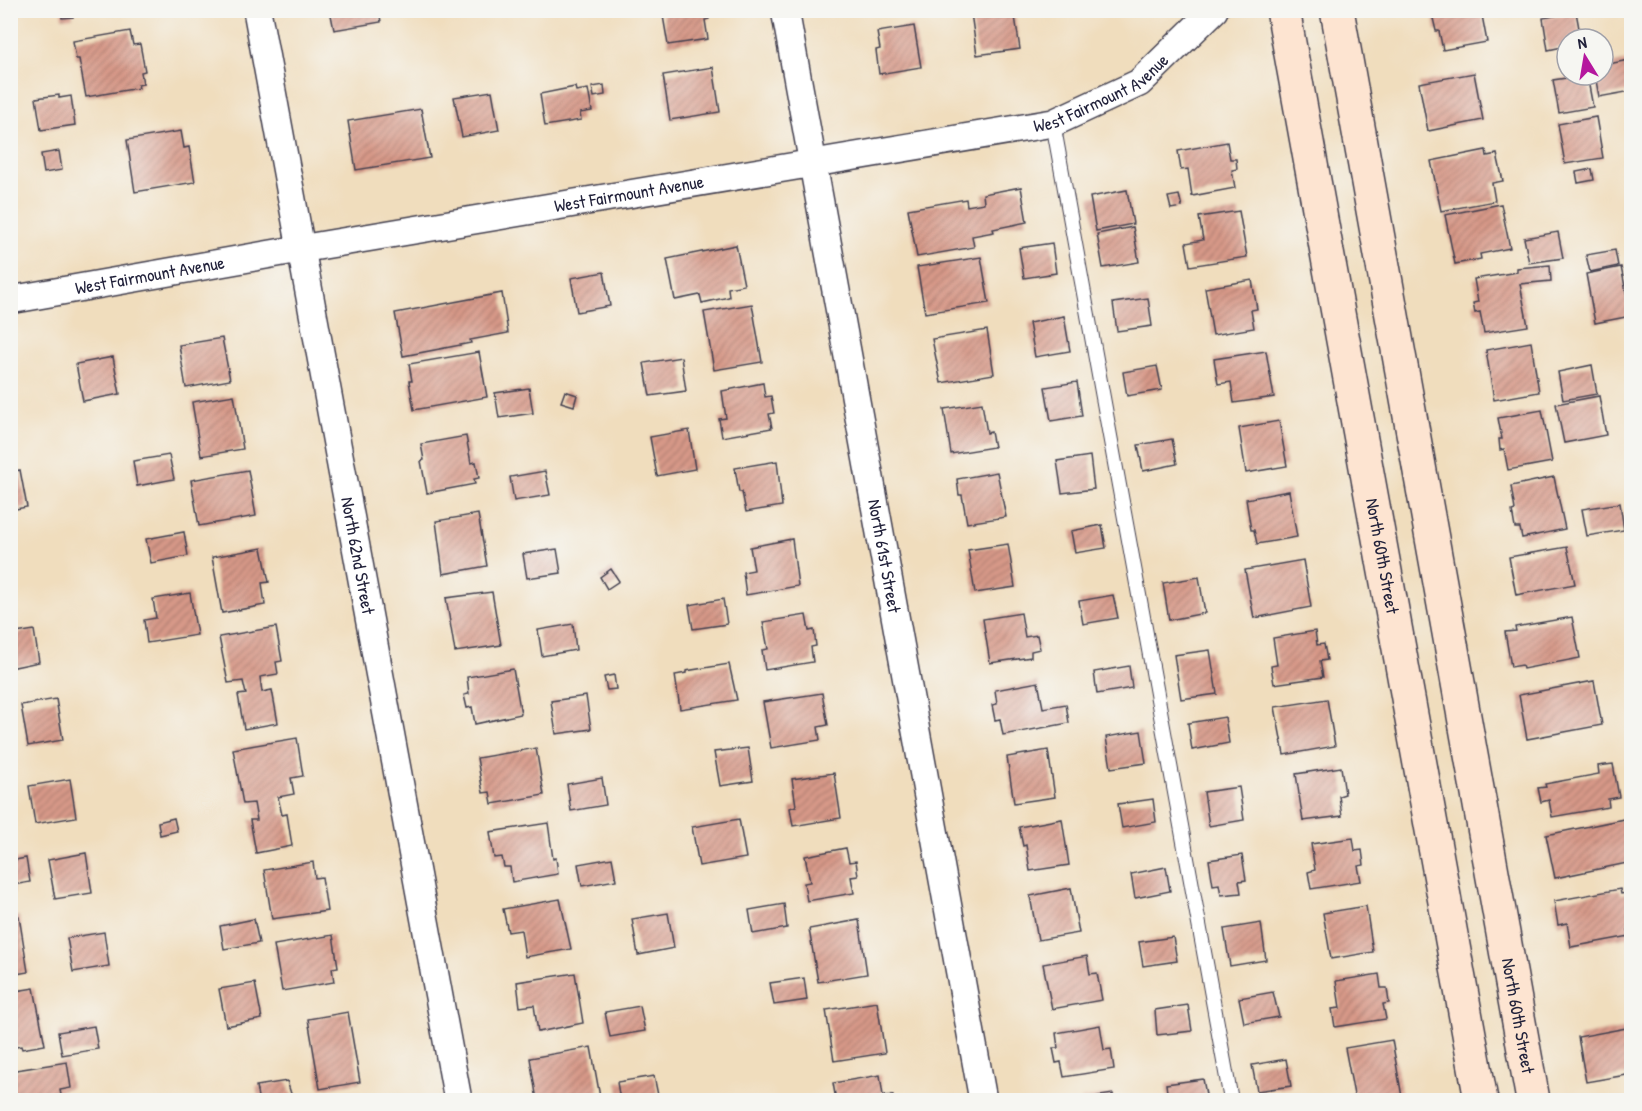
<svg xmlns="http://www.w3.org/2000/svg" width="1642" height="1111" viewBox="0 0 1642 1111" font-family="'Patrick Hand',sans-serif">
	<style>
		.building { fill: url(#building-hatch) }
		.lines { fill: none; stroke-linecap: round; stroke-linejoin: round }
		.service-casing { stroke: #413e4e; stroke-width: 16 }
		.minor-casing { stroke: #413e4e; stroke-width: 30 }
		.secondary-casing { stroke: #413e4e; stroke-width: 36 }
		.service { stroke: #fff; stroke-width: 14 }
		.minor { stroke: #fff; stroke-width: 27 }
		.secondary { stroke: #fde4d1; stroke-width: 33 }
		.labels { text-anchor: middle; stroke-width: 6; stroke-linejoin: round; paint-order: stroke }
		.street-label { font-size: 18px; fill: #22223b; stroke: #f6f6f2 }
	</style>
	<defs>
		<pattern id="building-hatch" width="6" height="6" patternUnits="userSpaceOnUse" patternTransform="scale(1.5)"><rect width="6" height="6" fill="#d79988"/><path d="M-1 1l2-2M0 6l6-6M5 7l2-2" fill="none" stroke="#ae7c70"/></pattern>
	</defs>
	<rect width="100%" height="100%" fill="#f6f6f2"/>
	<filter id="ink" filterUnits="userSpaceOnUse"><feTurbulence type="fractalNoise" baseFrequency=".0167" numOctaves="2"/><feDisplacementMap in="SourceGraphic" scale="12" xChannelSelector="R" yChannelSelector="G"/><feConvolveMatrix kernelMatrix="1 2 1 2 8 2 1 2 1" color-interpolation-filters="sRGB"/></filter>
	<filter id="wash" filterUnits="userSpaceOnUse"><feTurbulence type="fractalNoise" baseFrequency=".008" numOctaves="4" result="noise"/><feDisplacementMap in="SourceGraphic" scale="24" xChannelSelector="R" yChannelSelector="G"/><feGaussianBlur stdDeviation="1.35" result="paint"/><feColorMatrix in="noise" values="0 0 0 0 0 0 0 0 0 0 0 0 0 0 0 0 0 1.4 0 .05"/><feComposite in="paint" operator="in"/></filter>
	<g filter="url(#wash)">
		<rect width="100%" height="100%" fill="#f0ddbd"/>
		<g id="blocks">
			<g class="building">
				<path d="M61 10H72L73 17 62 18Z"/>
				<path d="M330 10H379L381 22 334 30Z"/>
				<path d="M662 10H707L709 19 705 20 708 39 668 45Z"/>
				<path d="M987 10H1014L1020 49 977 55 971 13Z"/>
				<path d="M1431 10H1481L1487 42 1443 50 1439 31H1436Z"/>
				<path d="M1576 12 1581 39H1567V46L1548 50 1543 18Z"/>
				<path d="M914 26 921 67 879 74 876 50 880 49 877 32Z"/>
				<path d="M130 31 133 45 140 44 145 71 141 72 143 84 138 85 139 88 86 97 79 59H76L73 41Z"/>
				<path d="M1629 60 1632 91 1599 97 1595 75H1603V65Z"/>
				<path d="M713 67 720 112 670 120 663 75Z"/>
				<path d="M1474 73 1483 120 1428 131 1419 83Z"/>
				<path d="M1587 75 1593 107 1559 113 1553 80Z"/>
				<path d="M604 85 605 95 594 97 592 87Z"/>
				<path d="M575 87 576 91 588 89 592 111 580 113 581 120 545 126 540 94Z"/>
				<path d="M492 91 499 130 462 137 454 97Z"/>
				<path d="M59 95V98L71 96 75 125 41 130 36 98Z"/>
				<path d="M421 109 430 158 356 170 348 121Z"/>
				<path d="M1596 117 1603 158 1565 164 1558 124Z"/>
				<path d="M181 131 184 148 189 147 195 182 135 192 127 140Z"/>
				<path d="M1227 142 1230 159H1236L1237 169 1232 170 1235 188 1192 196 1188 169 1181 170 1178 151Z"/>
				<path d="M1486 150 1487 156 1497 154 1503 181 1492 183 1495 201 1441 211 1431 161Z"/>
				<path d="M59 151 62 170 44 173 41 154Z"/>
				<path d="M1592 169 1594 180 1578 183 1576 172Z"/>
				<path d="M1021 187 1027 222 993 229 994 232 972 236 974 247 917 257 908 209 966 199 967 206 984 203 983 194Z"/>
				<path d="M1127 190 1133 224 1096 231 1090 197Z"/>
				<path d="M1179 195 1182 207 1171 209 1168 197Z"/>
				<path d="M1501 204 1510 248 1480 254 1481 259 1455 264 1445 215Z"/>
				<path d="M1239 211 1247 257 1190 266 1186 243 1203 240 1199 217Z"/>
				<path d="M1133 227 1139 262 1103 268 1097 234Z"/>
				<path d="M1558 232 1563 258 1529 263 1524 238Z"/>
				<path d="M1052 243 1056 273 1024 278 1019 248Z"/>
				<path d="M736 245 744 285 728 288 729 297 702 303 700 295 675 300 667 259Z"/>
				<path d="M1615 250 1618 266 1590 272 1586 255Z"/>
				<path d="M981 257 989 303 925 313 917 267Z"/>
				<path d="M1550 265 1551 281 1520 284 1528 326 1484 333 1480 312 1475 313 1473 303 1478 302 1474 279 1517 272V268Z"/>
				<path d="M1621 267 1631 316 1595 323 1586 274Z"/>
				<path d="M604 272 610 306 577 312 571 278Z"/>
				<path d="M1252 280 1257 309 1251 310 1254 328 1213 335 1205 288Z"/>
				<path d="M502 293 508 333 470 340 471 343 403 356 395 313Z"/>
				<path d="M1148 298 1152 326 1117 331 1113 303Z"/>
				<path d="M752 304 762 362 714 370 704 312Z"/>
				<path d="M1064 316 1070 351 1035 357 1029 323Z"/>
				<path d="M987 330 994 374 941 383 932 339Z"/>
				<path d="M222 338 230 380 186 388 179 345Z"/>
				<path d="M1531 342 1539 392 1494 400 1486 350Z"/>
				<path d="M1266 351 1274 397 1234 403 1231 382 1218 384 1214 359Z"/>
				<path d="M479 352 487 397 414 410 409 381H412L409 364Z"/>
				<path d="M113 357 120 394 83 401 76 364Z"/>
				<path d="M681 357 686 391 650 396 644 363Z"/>
				<path d="M1592 365 1597 394 1563 400 1558 372Z"/>
				<path d="M1157 366 1162 390 1127 396 1123 372Z"/>
				<path d="M1077 382 1082 416 1051 421 1045 387Z"/>
				<path d="M763 383 765 397 771 396 774 413 769 414 772 428 722 437 719 419 726 418 722 391Z"/>
				<path d="M529 388 533 413 499 418 495 393Z"/>
				<path d="M565 391 577 395 574 406 561 402Z"/>
				<path d="M234 395 243 449 201 456 192 402Z"/>
				<path d="M1599 396 1606 435 1564 443 1556 404Z"/>
				<path d="M982 403 987 433 991 432 994 447 951 454 944 409Z"/>
				<path d="M1542 410 1552 462 1508 470 1504 449 1500 450 1499 439H1502L1498 418Z"/>
				<path d="M1279 421 1287 466 1246 473 1239 428Z"/>
				<path d="M689 430 695 469 657 476 650 437Z"/>
				<path d="M466 436 471 463 476 462 479 478 474 479 475 484 427 493 421 461 424 460 421 444Z"/>
				<path d="M1172 439 1177 464 1143 471 1138 445Z"/>
				<path d="M169 455 174 479 137 486 133 461Z"/>
				<path d="M1090 456 1094 489 1062 493 1057 461Z"/>
				<path d="M777 461 782 506 746 512 742 492H739L735 468Z"/>
				<path d="M20 470 27 507 10 510V472Z"/>
				<path d="M248 470 256 516 199 526 191 480Z"/>
				<path d="M545 471 550 495 514 501 510 477Z"/>
				<path d="M997 472 1006 517 967 523 962 495H959L957 479Z"/>
				<path d="M1554 477 1565 529 1522 538 1520 528H1515L1512 511 1515 510 1511 486Z"/>
				<path d="M1289 491 1297 537 1257 544 1254 530H1251L1246 499Z"/>
				<path d="M1620 503 1624 530 1587 536 1582 509Z"/>
				<path d="M478 514 487 566 443 574 436 521Z"/>
				<path d="M1102 525 1106 548 1075 553 1071 531Z"/>
				<path d="M184 532 188 556 151 563 146 539Z"/>
				<path d="M792 539 798 586 746 595 743 572 754 570 750 547Z"/>
				<path d="M1008 544 1015 587 975 593 968 550Z"/>
				<path d="M1567 547 1575 584 1516 595 1509 557Z"/>
				<path d="M262 548 269 582 262 583 265 605 222 613 212 557Z"/>
				<path d="M557 549 561 573 527 578 523 554Z"/>
				<path d="M1303 560 1311 607 1254 618 1245 570Z"/>
				<path d="M611 569 619 581 607 589 600 577Z"/>
				<path d="M1199 577 1205 613 1169 620 1163 583Z"/>
				<path d="M492 592 501 645 455 652 446 598Z"/>
				<path d="M190 593 197 635 147 643 144 620 156 618 153 599Z"/>
				<path d="M1113 595 1118 618 1083 624 1079 601Z"/>
				<path d="M723 599 727 624 693 629 689 605Z"/>
				<path d="M1021 613 1025 637 1037 635 1040 649 1031 651V657L990 663 983 619Z"/>
				<path d="M806 615 809 631 814 630 816 646 811 647 813 662 765 670 762 650 768 649 763 622Z"/>
				<path d="M1572 617 1580 658 1523 669 1522 665 1511 667 1505 632 1516 631 1515 627Z"/>
				<path d="M573 624 576 650 542 656 538 630Z"/>
				<path d="M276 627 282 661 276 662 278 674 260 677 262 692 272 690 278 723 244 729 238 695 246 694 243 681 228 683 219 637Z"/>
				<path d="M34 630 39 662 10 668V634Z"/>
				<path d="M1315 631 1317 645 1324 644 1327 660 1320 661 1323 677 1274 684 1271 666 1277 665 1273 638Z"/>
				<path d="M1210 650 1217 694 1181 699 1174 655Z"/>
				<path d="M729 664 737 700 680 709 675 675 686 673V671Z"/>
				<path d="M1129 666 1132 688 1097 694 1094 672Z"/>
				<path d="M513 669 521 714 475 724 472 707 467 708 464 695 469 694 467 677Z"/>
				<path d="M614 675 616 689 607 690 604 677Z"/>
				<path d="M1594 681 1602 725 1527 739 1519 695Z"/>
				<path d="M1038 682 1043 708 1066 704 1069 723 1003 735 1000 719 995 720 992 705 997 704 995 690Z"/>
				<path d="M822 693 828 725 818 727 820 740 771 748 763 702Z"/>
				<path d="M586 696 591 729 556 734 551 701Z"/>
				<path d="M56 699 63 740 28 746 21 705Z"/>
				<path d="M1327 699 1335 746 1284 755 1275 707Z"/>
				<path d="M1225 717 1229 743 1192 750 1188 723Z"/>
				<path d="M1141 731 1146 763 1111 768 1106 737Z"/>
				<path d="M297 738 303 776 291 778 294 794 278 797 282 815 287 814 292 846 256 853 250 820H257L254 803 243 804 233 749Z"/>
				<path d="M536 748 544 795 492 804 490 792 483 793 477 758Z"/>
				<path d="M748 748 753 781 720 786 714 752Z"/>
				<path d="M1048 750 1055 797 1014 803 1007 757Z"/>
				<path d="M1613 764 1619 797 1608 799 1609 807 1552 817 1549 800 1541 802 1538 788 1546 787 1545 784 1599 774 1598 766Z"/>
				<path d="M1341 767 1345 794 1339 796 1342 816 1303 821 1296 774Z"/>
				<path d="M834 773 841 818 793 826 790 808 796 806 792 779Z"/>
				<path d="M602 778 606 805 571 811 567 784Z"/>
				<path d="M70 779 76 817 35 824 29 786Z"/>
				<path d="M1239 787 1244 820 1209 826 1204 792Z"/>
				<path d="M1153 799 1156 822 1122 828 1118 804Z"/>
				<path d="M174 818 177 831 160 835 158 822Z"/>
				<path d="M739 819 746 858 699 866 692 827Z"/>
				<path d="M1062 819 1069 865 1030 871 1026 845 1023 846 1019 827Z"/>
				<path d="M1624 819 1632 862 1555 878 1546 835Z"/>
				<path d="M548 823 553 859 556 858 558 874 512 882 510 867H504L502 857 494 858 490 832Z"/>
				<path d="M1353 838 1355 851 1362 850 1364 865 1358 866 1361 881 1311 889 1308 872 1315 870 1311 844Z"/>
				<path d="M846 848 849 862 856 861 858 876 851 877 854 893 807 901 804 883 810 882 805 856Z"/>
				<path d="M86 853 92 893 55 899 48 860Z"/>
				<path d="M1242 855 1246 880 1239 881 1241 893 1221 895 1219 884 1213 885 1209 860Z"/>
				<path d="M26 858 30 882 13 885 14 894H10V861Z"/>
				<path d="M612 858 616 880 582 886 578 864Z"/>
				<path d="M313 862 315 878 322 877 327 911 272 919 264 870Z"/>
				<path d="M1166 867 1170 891 1135 898 1131 874Z"/>
				<path d="M1071 888 1079 933 1038 940 1030 896Z"/>
				<path d="M1620 889 1621 894 1632 892V929L1628 930 1630 936 1571 947 1567 923 1558 925 1554 901Z"/>
				<path d="M560 899 571 949 525 957 521 930 508 932 503 909Z"/>
				<path d="M784 904 787 928 753 934 749 910Z"/>
				<path d="M1366 906 1373 952 1331 959 1323 913Z"/>
				<path d="M668 913 674 948 638 955 632 919Z"/>
				<path d="M19 916 28 972 10 975V917Z"/>
				<path d="M254 919 259 943 224 949 220 926Z"/>
				<path d="M859 920 867 974 818 982 809 929Z"/>
				<path d="M1261 923 1266 960 1230 966 1224 929Z"/>
				<path d="M104 932 109 966 73 972 67 938Z"/>
				<path d="M333 935 338 967 332 968 334 982 282 991 274 945Z"/>
				<path d="M1173 937 1177 961 1143 966 1139 942Z"/>
				<path d="M1087 956 1090 974 1097 973 1102 1000 1052 1009 1043 964Z"/>
				<path d="M575 973 583 1023 538 1032 534 1005 520 1007 517 982Z"/>
				<path d="M1379 974 1381 988H1387L1389 1003 1383 1004 1386 1019 1335 1027 1332 1009 1340 1008 1336 981Z"/>
				<path d="M804 978 807 1000 774 1005 770 983Z"/>
				<path d="M255 983 262 1019 226 1026 219 989Z"/>
				<path d="M34 988 45 1045 22 1049 21 1046 10 1048V992Z"/>
				<path d="M1273 992 1279 1017 1244 1023 1239 998Z"/>
				<path d="M877 1002 885 1053 834 1061 826 1010Z"/>
				<path d="M1188 1005 1192 1031 1157 1035 1155 1010Z"/>
				<path d="M640 1006 645 1031 610 1037 605 1012Z"/>
				<path d="M348 1012 360 1082 320 1089 308 1019Z"/>
				<path d="M1100 1025 1104 1050 1111 1049 1114 1069 1064 1077 1061 1062 1056 1063 1053 1048H1058L1056 1033Z"/>
				<path d="M94 1026 98 1049 62 1055 58 1032Z"/>
				<path d="M1632 1027V1074L1586 1082 1578 1037Z"/>
				<path d="M1392 1040 1402 1097 1384 1100H1355L1345 1048Z"/>
				<path d="M591 1047 600 1097 582 1100H537L530 1058Z"/>
				<path d="M1286 1059 1291 1086 1257 1091 1252 1065Z"/>
				<path d="M67 1062 71 1088 60 1090 62 1100H10V1071Z"/>
				<path d="M880 1075 883 1096 893 1095V1100H836L833 1083Z"/>
				<path d="M654 1076 659 1100H620L617 1082Z"/>
				<path d="M1203 1079 1207 1100H1168L1166 1084Z"/>
				<path d="M287 1081 293 1100H256V1098L258 1097 256 1086Z"/>
				<path d="M1113 1094 1114 1100H1081V1099Z"/>
			</g>
		</g>
	</g>
	<g filter="url(#ink)">
		<use href="#blocks" fill-opacity="0" stroke="#413e4e" stroke-width="1.5"/>
		<g class="lines">
			<g class="service-casing">
				<path id="service" d="M1053 123 1231 1100"/>
			</g>
			<g class="minor-casing">
				<g id="minor">
					<path id="s1" d="M257 10 458 1100"/>
					<path id="s2" d="M785 10 983 1100"/>
					<path id="s3" d="M10 300 300 249 1053 123 1139 83 1214 10"/>
				</g>
			</g>
			<g class="secondary-casing">
				<g id="secondary">
					<path id="s4" d="M1283 10 1481 1100"/>
					<path id="s5" d="M1337 10 1533 1100"/>
				</g>
			</g>
			<use href="#service" class="service"/>
			<use href="#minor" class="minor"/>
			<use href="#secondary" class="secondary"/>
		</g>
	</g>
	<g class="labels">
		<g class="street-label">
			<text dy="6" stroke="none"><textPath href="#s3" startOffset="1114">West Fairmount Avenue</textPath></text>
			<text dy="6" stroke="none"><textPath href="#s3" startOffset="628">West Fairmount Avenue</textPath></text>
			<text dy="6" stroke="none"><textPath href="#s3" startOffset="142">West Fairmount Avenue</textPath></text>
			<text dy="6" stroke="none"><textPath href="#s2" startOffset="555">North 61st Street</textPath></text>
			<text dy="6" stroke="none"><textPath href="#s1" startOffset="555">North 62nd Street</textPath></text>
			<text dy="6" stroke="none"><textPath href="#s4" startOffset="555">North 60th Street</textPath></text>
			<text dy="6" stroke="none"><textPath href="#s5" startOffset="1022">North 60th Street</textPath></text>
		</g>
	</g>
	<rect width="1642" height="1111" fill="none" stroke="#f6f6f2" stroke-width="36"/>
	<g transform="translate(1585 57) rotate(349)"><circle r="28" fill="#f6f6f2" stroke="#a1a1a9" stroke-width="1.5"/>
	<path d="M0-4.5L10 22L0 15L-10 22Z" fill="#b5179e"/>
	<text y="-9" font-size="16" font-weight="bold" text-anchor="middle" fill="#22223b">N</text>
	</g>
</svg>
